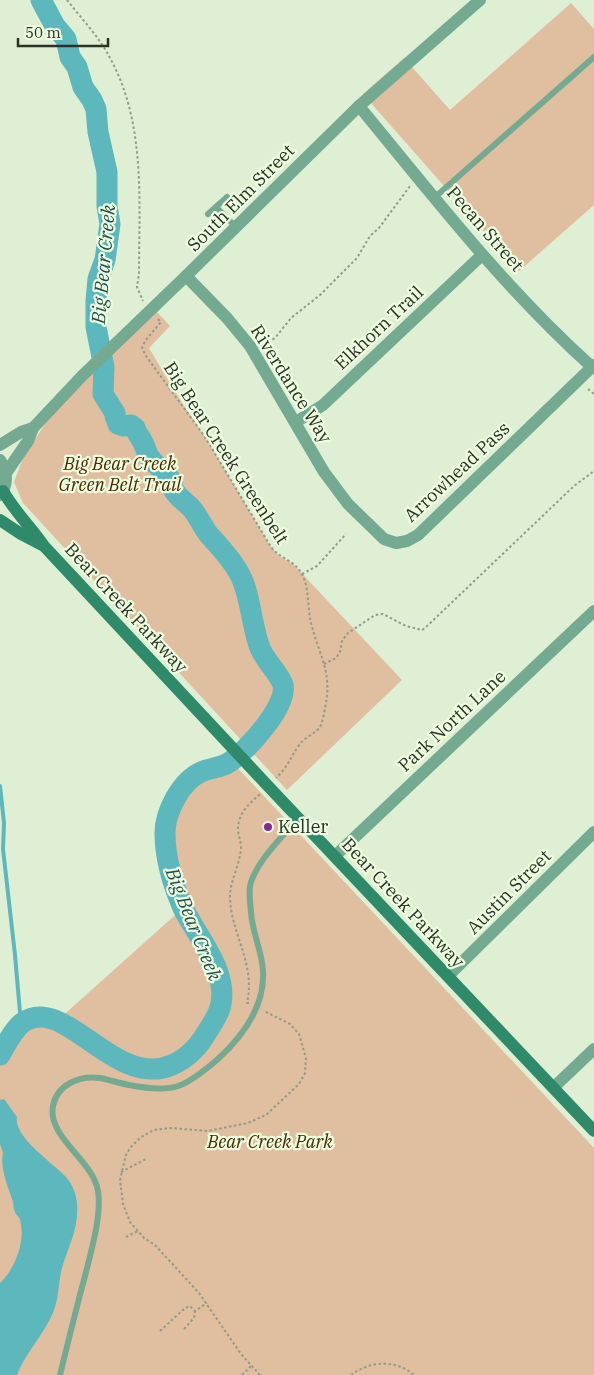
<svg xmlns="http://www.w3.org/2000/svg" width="594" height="1375" viewBox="0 0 594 1375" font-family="'IBM Plex Serif',serif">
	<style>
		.green { fill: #e0bea0 }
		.water { fill: #5cb8bc }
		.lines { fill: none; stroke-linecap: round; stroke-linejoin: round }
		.stream { stroke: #5cb8bc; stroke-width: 4 }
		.river { stroke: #5cb8bc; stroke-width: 21 }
		.path { stroke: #909c87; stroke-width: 2; stroke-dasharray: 2.5 2.5; stroke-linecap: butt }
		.service { stroke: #75aa92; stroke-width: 6 }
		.minor { stroke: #75aa92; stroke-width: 12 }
		.tertiary { stroke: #75aa92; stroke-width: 12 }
		.secondary { stroke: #2f8a69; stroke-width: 12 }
		.poi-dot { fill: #852a96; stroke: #edfde0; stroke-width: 2 }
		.labels { text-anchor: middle; stroke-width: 4.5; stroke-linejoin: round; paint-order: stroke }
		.street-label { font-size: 18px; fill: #2b3126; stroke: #edfde0 }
		.park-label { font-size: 18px; font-style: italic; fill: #492700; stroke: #edfde0 }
		.poi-label { font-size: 18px; fill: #2b3126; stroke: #edfde0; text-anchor: start }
		.water-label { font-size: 19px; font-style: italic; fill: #224d4e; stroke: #edfde0 }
	</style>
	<rect width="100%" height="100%" fill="#dfefd3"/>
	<g class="green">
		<path d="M571 3 594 29V205L519 271 363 94 404 58 450 110Z"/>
		<path d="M156 311 170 326 149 348 182 403 205 437 271 547 279 556 293 564 402 680 287 790 23 503 14 482 23 458 54 410Z"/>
		<path d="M233 763 594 1148V1375H0V1055C17 1025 21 1014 58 1020L183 908C176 889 167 869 165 849 162 826 172 794 190 779 200 770 219 764 233 763Z"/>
	</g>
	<path class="water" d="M4 1099 17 1117C13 1137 54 1164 66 1177 73 1185 77 1196 77 1205 79 1228 68 1247 62 1268 58 1284 59 1302 51 1317 42 1336 24 1356 17 1375H0V1283C15 1269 26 1241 20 1220 19 1216 18 1217 16 1214 13 1209 14 1204 12 1199 7 1184 0 1168 3 1153L0 1144V1100Z"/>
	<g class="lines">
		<path class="stream" d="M0 786 4 823 3 849 15 955 21 1024"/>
		<path class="river" d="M0 1055C6 1045 12 1031 22 1023 64 992 114 1090 172 1065 188 1058 199 1046 207 1032 211 1026 216 1018 219 1011 232 975 198 938 183 908 173 885 165 858 165 833 165 812 181 781 201 772 209 768 220 768 228 763 245 753 288 706 283 685 280 674 265 661 260 648 251 625 251 594 239 573 231 558 220 547 209 535 203 527 199 518 193 510 187 503 177 497 173 489 170 480 175 487 170 479 165 471 156 466 150 458 147 454 146 449 144 445 142 439 137 434 135 428L131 425 123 426 118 424 115 416V413L103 394 104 367 96 327V301L98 279 105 260 110 224 107 206V172L98 132 96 109 92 100 83 87 77 67 70 57 66 39 55 26 41 0"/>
		<g class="path">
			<path d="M67 0C81 18 100 38 110 58 146 123 139 203 139 274L137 287 143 301"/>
			<path d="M158 319 161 322 145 341 142 348 146 356 205 437 271 547C279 558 293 560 300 571 310 585 307 607 311 623 319 656 333 672 325 708 324 714 323 721 320 727 315 734 305 737 300 744 290 757 289 766 276 778"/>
			<path d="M264 345 275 338 291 318 320 295 357 258 370 236 379 228 410 186"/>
			<path d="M588 389 594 394"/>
			<path d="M302 574 317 566 346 534"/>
			<path d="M324 664 336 658 340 652 342 641 348 633 375 615 383 614 406 626 422 630 425 628 574 486 594 471"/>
			<path d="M249 1003H247C256 963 231 935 230 897 230 880 240 865 241 848 241 841 238 835 238 829 238 813 249 804 260 794"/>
			<path d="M121 1172 146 1159"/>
			<path d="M126 1237 138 1231"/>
			<path d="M184 1329 194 1318 195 1311"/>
			<path d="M160 1331 185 1308 190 1306 195 1311 207 1303"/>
			<path d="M242 1375 251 1366"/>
			<path d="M260 1375 241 1354 199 1293 155 1245 144 1238 130 1222 123 1204 120 1180 126 1155 130 1148 141 1137 154 1130 170 1128 208 1131 248 1123 266 1115 299 1084 305 1073 306 1058 299 1034 290 1024 264 1011"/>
			<path d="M351 1375C369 1361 396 1359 414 1375"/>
		</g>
		<g class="service">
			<path d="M434 198 594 57"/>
			<path d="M216 207 236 227"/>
			<path d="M208 214 227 197"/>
			<path d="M60 1375C68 1342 76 1309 85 1276 91 1252 102 1215 98 1191 93 1160 47 1137 53 1106 57 1085 79 1075 100 1078 110 1080 119 1083 129 1085 144 1088 163 1091 178 1086 189 1083 209 1067 218 1059 243 1036 265 1006 263 971 262 951 252 932 251 912 250 902 248 890 251 882 260 857 282 838 298 818"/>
		</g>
		<g class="minor">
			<path d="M359 106C433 196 505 289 592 367"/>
			<path d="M186 276 227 318 250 346 324 472 348 504 384 539 396 543 407 541 418 535 594 365"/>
			<path d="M296 422 323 405 482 255"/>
			<path d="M335 856 594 611"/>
			<path d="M448 976 594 832"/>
			<path d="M554 1087 594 1049"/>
		</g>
		<g class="tertiary">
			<path d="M0 445 21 432 33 428"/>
			<path d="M0 460C8 471 8 485 0 495"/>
			<path d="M6 473 28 441 33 428 82 376 186 276 359 106 480 0"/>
		</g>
		<g class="secondary">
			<path d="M3 491C15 512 30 526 44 546L268 786 594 1131"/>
			<path d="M0 520 21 534 42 545"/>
		</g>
	</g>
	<circle class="poi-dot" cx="268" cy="827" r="5"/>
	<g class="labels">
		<g class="street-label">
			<text transform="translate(241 198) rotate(-45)" y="6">South Elm Street</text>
			<text transform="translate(485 229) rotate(49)" y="6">Pecan Street</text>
			<text transform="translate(379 328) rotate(-43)" y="6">Elkhorn Trail</text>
			<text transform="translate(291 384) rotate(58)" y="6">Riverdance Way</text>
			<text transform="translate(226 453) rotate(57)" y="6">Big Bear Creek Greenbelt</text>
			<text transform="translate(457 472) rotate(-43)" y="6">Arrowhead Pass</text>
			<text transform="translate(126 608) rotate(47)" y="6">Bear Creek Parkway</text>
			<text transform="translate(452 721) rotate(-43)" y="6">Park North Lane</text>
			<text transform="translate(509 892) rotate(-45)" y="6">Austin Street</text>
			<text transform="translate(403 903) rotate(47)" y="6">Bear Creek Parkway</text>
		</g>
		<g class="park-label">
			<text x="120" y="470">Big Bear Creek<tspan x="120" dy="21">Green Belt Trail</tspan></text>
			<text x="270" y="1148">Bear Creek Park</text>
		</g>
		<g class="poi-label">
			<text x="278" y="833">Keller</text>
		</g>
		<g class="water-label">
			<text transform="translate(103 264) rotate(-85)" y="7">Big Bear Creek</text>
			<text transform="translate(194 924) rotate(68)" y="7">Big Bear Creek</text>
		</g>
	</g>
	<path d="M18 38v8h90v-8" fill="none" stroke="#2b3126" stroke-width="2.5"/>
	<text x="25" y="38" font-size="15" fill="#2b3126" stroke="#edfde0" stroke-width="4" paint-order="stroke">50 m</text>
</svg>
